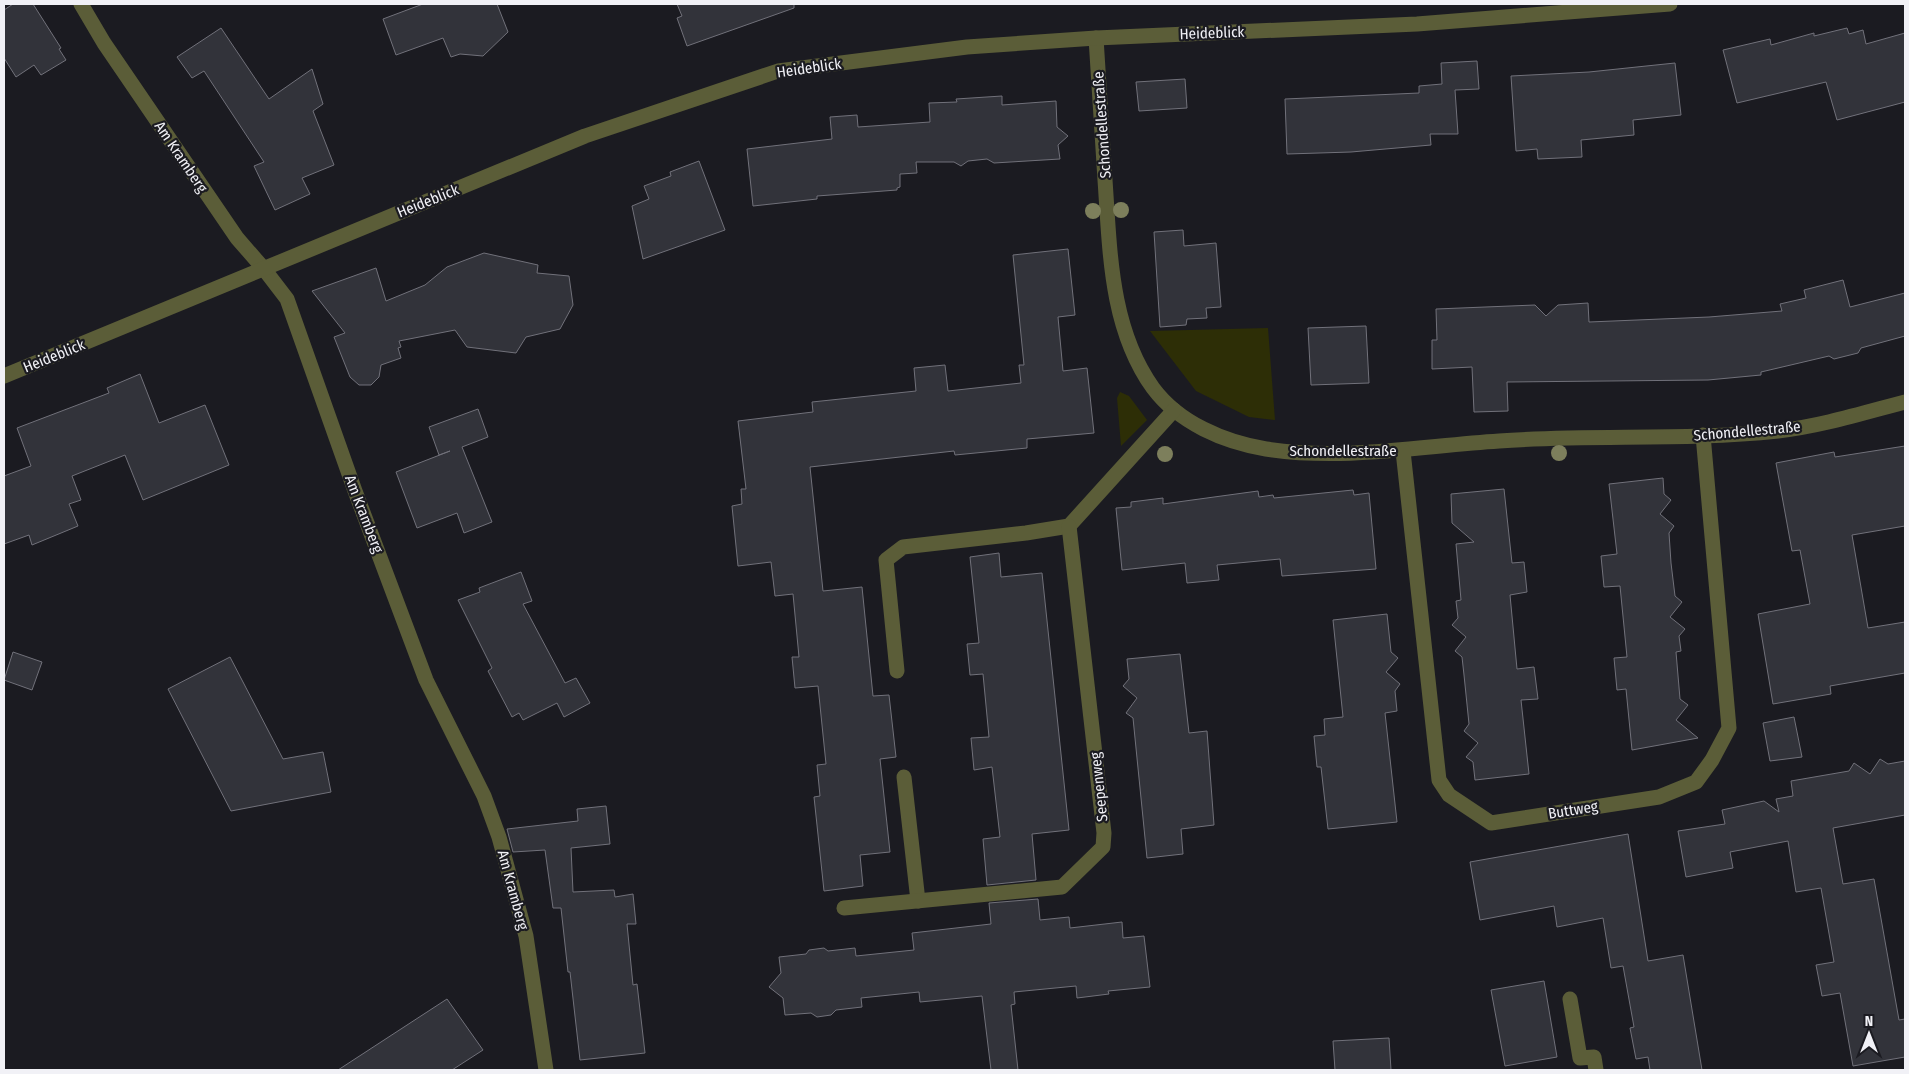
<svg xmlns="http://www.w3.org/2000/svg" width="1909" height="1074" viewBox="0 0 1909 1074" font-family="'Fira Sans Condensed',sans-serif">
	<style>
		.green { fill: #2d2e06 }
		.building { fill: #32333a; stroke: #71717a }
		.lines { fill: none; stroke-linecap: round; stroke-linejoin: round }
		.minor { stroke: #5b5d38; stroke-width: 15 }
		.tree { fill: #7d7f5c }
		.labels { text-anchor: middle; stroke-width: 4.5; stroke-linejoin: round; paint-order: stroke }
		.street-label { font-size: 15px; fill: #f1f1f6; stroke: #1b1b21 }
	</style>
	<rect width="100%" height="100%" fill="#1b1b21"/>
	<g class="green">
		<path d="M1268 328 1275 420 1249 417 1196 391 1150 331Z"/>
		<path d="M1120 392 1129 396 1147 420 1121 446 1117 398Z"/>
	</g>
	<g class="building">
		<path d="M13 4H33L61 48 59 49 66 60 41 75 34 65 16 77 4 58V10Z"/>
		<path d="M423 4H497L508 32 483 56 460 54 451 57 443 38 396 55 383 19Z"/>
		<path d="M677 4H794V8L687 46 677 18 682 16Z"/>
		<path d="M221 28 269 99 312 69 323 104 313 111 334 165 302 178 310 194 275 210 254 166 264 162 204 71 192 78 177 57Z"/>
		<path d="M1847 28 1849 34 1863 30 1866 44 1905 33V102L1837 120 1826 82 1737 103 1723 50 1770 39 1771 45 1814 33V36Z"/>
		<path d="M1477 61 1479 89 1455 90 1458 134H1430L1431 145 1351 152 1287 154 1285 99 1419 93V86L1442 84 1441 63Z"/>
		<path d="M1675 63 1681 115 1633 120 1634 135 1581 140 1582 157 1538 159 1537 149 1516 151 1511 76 1589 72Z"/>
		<path d="M1185 79 1187 108 1139 111 1136 82Z"/>
		<path d="M1002 96V105L1056 101 1057 127 1068 136 1058 145 1060 159 994 163 987 159 968 161 961 166 954 162H916L917 173 900 174V187L897 188V190L817 196V199L753 206 747 149 832 139 830 117 857 115 858 127 930 122 929 103 957 102 956 99Z"/>
		<path d="M699 161 725 230 643 259 632 206 649 199 644 186 671 176 670 172Z"/>
		<path d="M1183 230 1184 246 1216 243 1221 307 1206 308 1207 318 1187 319 1186 325 1160 327 1154 232Z"/>
		<path d="M1068 249 1075 315 1058 317 1063 371 1087 368 1094 433 1027 439V448L955 455 954 451 810 467 823 591 862 587 873 696 889 695 896 757 880 759 890 852 860 855 863 886 824 891 814 797 820 796 817 765 826 764 818 686 795 688 792 657H799L793 594 775 596 771 562 738 566 732 506 742 504 741 489H746L738 421 813 412 812 402 916 391 914 368 945 365 948 391 1021 383 1019 365H1024L1013 255Z"/>
		<path d="M484 253 538 265 537 273 569 276 573 305 560 329 526 337 516 353 467 347 455 330 399 341 401 347 398 348 401 358 381 365 379 377 371 385H359L350 377 334 337 345 333 312 291 376 268 386 301 425 285 447 267Z"/>
		<path d="M1843 280 1850 307 1905 293V336L1861 348 1858 353 1834 359 1829 356 1761 372V375L1708 380 1507 382 1508 411 1474 412 1472 367 1432 369V340H1437L1436 309 1535 305 1546 316 1558 305 1588 303 1589 322 1709 317 1782 311 1780 304 1806 298 1804 290Z"/>
		<path d="M1366 326 1369 383 1311 385 1308 328Z"/>
		<path d="M140 374 159 423 205 405 229 465 143 500 125 455 72 476 81 500 69 504 78 526 32 545 29 535 4 544V476L31 466 17 428 109 393 107 388Z"/>
		<path d="M478 409 488 437 462 447 492 522 464 533 457 513 417 528 396 472 450 451 439 455 429 427Z"/>
		<path d="M1905 446V526L1852 535 1868 628 1905 622V673L1830 686 1831 694 1773 704 1758 614 1810 604 1800 550 1792 551 1776 463 1834 452 1835 457Z"/>
		<path d="M1663 478 1664 494 1671 500 1660 514 1674 526 1669 533 1671 563 1675 596 1682 602 1670 617 1685 629 1679 636 1681 651 1676 652 1680 699 1688 705 1676 720 1698 738 1632 750 1626 689 1617 690 1614 658 1627 657 1620 586 1604 587 1601 556 1617 554 1609 484Z"/>
		<path d="M1504 489 1512 563 1524 562 1527 592 1510 595 1517 669 1534 667 1538 699 1521 700 1529 774 1475 780 1473 762 1466 757 1478 743 1464 731 1469 724 1464 675 1462 657 1455 651 1466 637 1452 625 1458 618 1456 601 1461 600 1456 544 1474 542 1452 523 1451 494Z"/>
		<path d="M1353 490 1354 495 1369 493 1376 569 1282 576 1280 559 1217 565 1219 580 1187 583 1185 563 1122 570 1116 508 1131 507V502L1163 498V504L1258 491 1259 497 1273 495 1274 498Z"/>
		<path d="M999 553 1001 577 1042 573 1069 830 1032 834 1036 880 987 885 983 839 1000 837 992 767 974 770 971 738 989 737 983 674 970 675 967 644 979 643 970 557Z"/>
		<path d="M521 572 532 601 523 604 565 683 576 678 590 703 564 717 557 703 523 720 519 713 512 717 488 671 492 668 458 600 480 592 479 588Z"/>
		<path d="M1387 614 1391 652 1398 658 1386 672 1400 684 1395 691 1397 711 1385 713 1397 822 1328 829 1321 767H1317L1314 736 1325 735 1324 719 1343 717 1333 620Z"/>
		<path d="M13 652 42 662 32 690 4 680Z"/>
		<path d="M1180 654 1189 733 1207 731 1214 825 1181 829 1183 854 1147 858 1133 718 1126 713 1137 698 1123 686 1129 679 1127 659Z"/>
		<path d="M230 657 283 759 323 752 331 792 231 811 168 689Z"/>
		<path d="M1794 717 1802 757 1770 761 1763 723Z"/>
		<path d="M1880 759 1888 764 1905 761V815L1833 828 1843 884 1874 879 1899 1020 1905 1019V1057L1853 1066 1840 993 1822 996 1816 965 1834 962 1821 888 1796 892 1788 841 1730 852 1733 868 1686 877 1678 831 1725 824 1722 810 1764 801 1779 812 1776 799 1793 796 1791 781 1849 771 1854 763 1870 774Z"/>
		<path d="M606 806 610 844 571 848 573 892 614 890 615 897 633 894 636 924H627L633 985 637 984 645 1053 580 1060 570 972H568L561 908H553L545 850 513 852 507 829 578 821 577 809Z"/>
		<path d="M1628 834 1648 961 1683 955 1702 1070H1650L1648 1057 1636 1059 1630 1028 1634 1027 1623 966 1611 968 1603 918 1557 927 1554 906 1480 920 1470 862Z"/>
		<path d="M1038 899 1040 920 1069 917 1070 928 1122 922 1123 938 1144 936 1150 987 1108 991 1109 994 1077 998 1076 986 1014 992 1015 1004 1011 1005 1018 1070H991L982 996 920 1002 919 992 861 998 862 1007 836 1010 831 1015 817 1017 811 1013 785 1015 783 998 769 987 781 973 779 957 806 954 809 950 824 948 828 951 855 948 856 956 914 950 912 933 991 924 989 903Z"/>
		<path d="M1544 981 1557 1057 1505 1066 1491 990Z"/>
		<path d="M447 999 483 1050 452 1070H338Z"/>
		<path d="M1389 1038 1391 1070H1335L1333 1041Z"/>
	</g>
	<g class="lines">
		<g class="minor">
			<path d="M81 4 104 43 237 238 264 269 287 299 355 491 426 680 484 796 499 837 526 936 546 1070"/>
			<path d="M1096 38C1099 85 1102 133 1105 180 1110 251 1110 328 1153 388 1179 423 1224 442 1266 449 1343 461 1421 446 1499 441 1591 434 1685 441 1778 431 1821 426 1863 413 1905 402"/>
			<path d="M4 376 585 136 778 71 967 47 1096 38 1417 24 1670 4"/>
			<path d="M1403 451 1439 780 1449 795 1491 823 1659 797 1696 782 1712 760 1729 728 1703 435"/>
			<path d="M897 671 886 560 903 547 1026 533 1069 526 1174 410"/>
			<path d="M904 777 918 901"/>
			<path d="M844 908 1062 887 1103 847 1104 833 1069 526"/>
			<path d="M1570 999 1580 1058 1594 1057 1596 1070"/>
		</g>
	</g>
	<g class="tree">
		<circle cx="1121" cy="210" r="8"/>
		<circle cx="1093" cy="211" r="8"/>
		<circle cx="1559" cy="453" r="8"/>
		<circle cx="1165" cy="454" r="8"/>
	</g>
	<g class="labels">
		<g class="street-label">
			<text transform="translate(1212 33) rotate(-2)" y="5">Heideblick</text>
			<text transform="translate(809 68) rotate(-8)" y="5">Heideblick</text>
			<text transform="translate(1102 125) rotate(-94)" y="5">Schondellestraße</text>
			<text transform="translate(181 157) rotate(56)" y="5">Am Kramberg</text>
			<text transform="translate(428 201) rotate(-22)" y="5">Heideblick</text>
			<text transform="translate(54 356) rotate(-22)" y="5">Heideblick</text>
			<text transform="translate(1747 431) rotate(-5)" y="5">Schondellestraße</text>
			<text x="1343" y="456">Schondellestraße</text>
			<text transform="translate(364 514) rotate(69)" y="5">Am Kramberg</text>
			<text transform="translate(1099 787) rotate(-96)" y="5">Seepenweg</text>
			<text transform="translate(1573 810) rotate(-9)" y="5">Buttweg</text>
			<text transform="translate(513 890) rotate(75)" y="5">Am Kramberg</text>
		</g>
	</g>
	<rect width="1909" height="1074" fill="none" stroke="#f1f1f6" stroke-width="10"/>
	<g transform="translate(1869 1034)" stroke="#1b1b21" stroke-width="4" paint-order="stroke">
	<path d="M0-4L9 19L0 12L-9 19Z" fill="#f1f1f6"/>
	<text y="-8" font-size="14" font-weight="bold" text-anchor="middle" fill="#f1f1f6">N</text>
	</g>
</svg>
